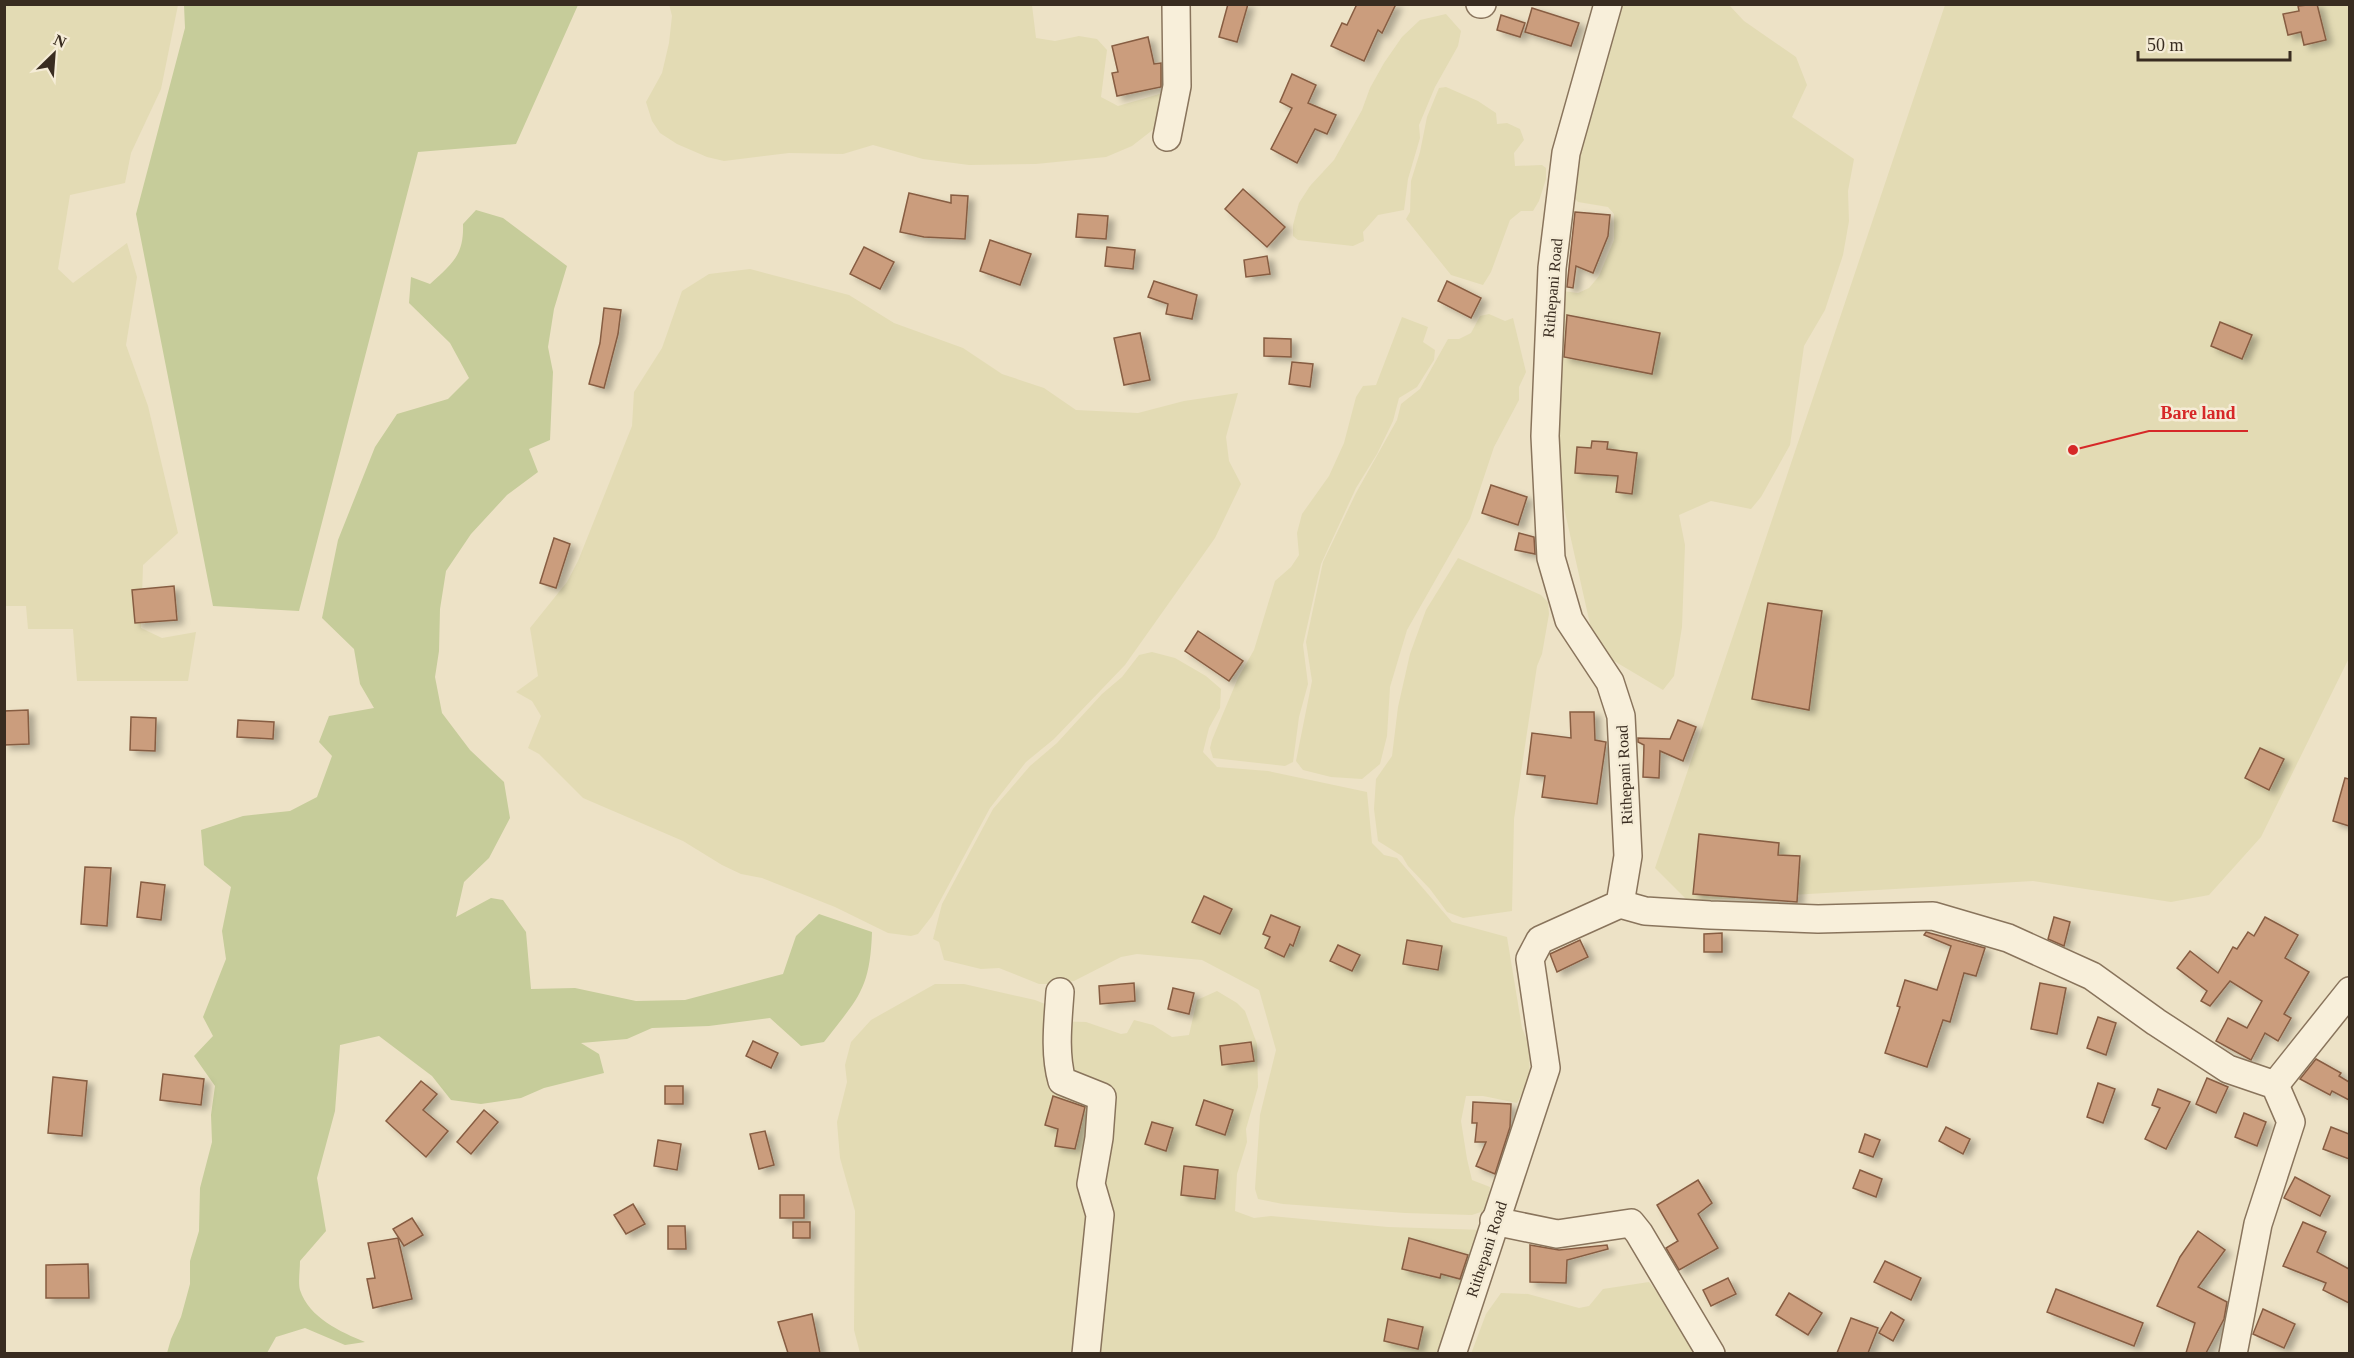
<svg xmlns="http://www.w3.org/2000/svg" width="2354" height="1358" viewBox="0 0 2354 1358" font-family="'Times New Roman',serif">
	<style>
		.farmland { fill: #e3dbb4 }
		.green { fill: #c6cc9a }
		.building { fill: #cb9d7d; stroke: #875d42; stroke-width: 1.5; filter: url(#shadow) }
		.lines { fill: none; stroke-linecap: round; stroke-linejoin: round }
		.minor-casing { stroke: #89745c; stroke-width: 30 }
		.minor { stroke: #f8efda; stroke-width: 27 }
		.labels { text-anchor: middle; stroke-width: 5; stroke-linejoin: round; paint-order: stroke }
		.street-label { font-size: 16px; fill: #392c20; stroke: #f5ecd6 }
		.leader { fill: none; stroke: #d62828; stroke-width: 2 }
		.callout-dot { fill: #d62828; stroke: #f5ecd6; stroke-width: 2 }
		.callout-label { font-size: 18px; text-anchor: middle; font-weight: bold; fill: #d62828; stroke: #f5ecd6; stroke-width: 5; stroke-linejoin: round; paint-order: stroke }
	</style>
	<defs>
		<filter id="shadow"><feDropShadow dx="6" dy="4" stdDeviation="3" flood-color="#0004"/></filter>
	</defs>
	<rect width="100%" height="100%" fill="#ede2c6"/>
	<g class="farmland">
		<path d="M669 4 1032 5 1036 38 1055 41 1079 36 1097 39 1107 50 1101 97 1118 106 1163 93 1159 125 1132 146 1106 157 1036 164 969 165 923 159 873 145 843 154 789 153 724 161 707 157 677 144 660 133 652 121 646 102 662 73 669 43 672 16Z"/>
		<path d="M4 5H178L161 89 131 153 125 183 70 195 58 269 73 283 127 243 137 277 126 345 148 406 178 533 143 565 141 628 162 638 196 632 188 681H77L73 629H28L26 606H5Z"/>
		<path d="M1615 5H1729L1744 21 1796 57 1807 85 1792 117 1854 159 1848 191 1849 221 1843 255 1825 310 1804 346 1790 445 1761 497 1751 509 1711 501 1679 515 1685 545 1682 627 1674 676 1663 690 1609 658 1592 633 1560 490 1557 408 1563 291 1578 293 1589 288 1599 276 1614 240V214L1608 207 1578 202 1571 194Z"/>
		<path d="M1945 5H2349V658L2261 837 2209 895 2171 902 2033 881 1688 901 1655 868Z"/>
		<path d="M1446 14 1461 31 1458 46 1435 87 1419 125 1420 138 1408 179 1404 210 1378 215 1363 232 1364 241 1353 246 1298 240 1293 236V225L1299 203 1310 186 1334 160 1362 110 1370 88 1384 63 1402 37 1420 20Z"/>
		<path d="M1446 87 1478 101 1496 113 1497 124 1507 123 1520 129 1524 140 1514 153 1515 166 1542 165 1546 168V179L1539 201 1533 211H1521L1510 220 1491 272 1483 285 1451 275 1406 219 1410 212 1411 181 1420 152 1427 117 1439 88Z"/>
		<path d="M750 269 849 295 894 323 963 348 1002 374 1044 388 1076 410 1138 413 1184 401 1238 393 1226 437 1229 461 1241 484 1215 538 1125 665 1054 739 1026 762 990 808 932 916 918 934 911 936 888 933 835 907 762 878 741 874 722 865 683 841 583 798 539 754 528 748 541 716 532 701 516 692 538 676 530 628 567 582 578 561 632 426 634 392 662 348 682 291 709 274Z"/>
		<path d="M1489 314 1505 321 1513 318 1526 372 1519 387V400L1494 447 1470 519 1407 630 1390 687 1387 736 1380 764 1362 779 1331 777 1303 770 1296 761 1312 681 1306 642 1323 562 1356 493 1397 420 1401 404 1420 389 1448 339H1459L1471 333 1480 316Z"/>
		<path d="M1402 317 1428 327 1423 342 1435 350 1434 360 1417 387 1399 398 1393 421 1377 454 1356 488 1321 564 1303 645 1308 684 1299 717 1293 762 1285 766 1213 758 1210 748 1212 740 1238 678 1254 650 1275 581 1291 567 1299 555 1297 533 1302 514 1329 476 1344 443 1356 397 1363 386 1376 385Z"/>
		<path d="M1458 558 1541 595 1548 602 1549 614 1542 654 1537 666 1514 819 1512 911 1463 918 1447 912 1430 889 1408 866 1402 856 1378 841 1374 809 1376 779 1392 756 1398 707 1410 654 1426 610Z"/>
		<path d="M1152 652 1175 658 1206 676 1221 689 1220 708 1209 728 1203 752 1217 767 1268 771 1367 792 1372 843 1384 855 1397 858 1452 922 1507 937 1522 1028 1529 1045 1530 1078 1517 1103 1483 1096H1466L1461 1121 1467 1159 1472 1180 1490 1187 1487 1210 1472 1215 1405 1213 1283 1204 1258 1199 1255 1189 1260 1115 1276 1050 1259 990 1202 960 1137 954 1121 957 1074 981 1052 984H1039L999 968 981 969 944 960 939 942 933 939 942 904 993 809 1030 766 1057 743 1102 694 1122 677 1139 655Z"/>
		<path d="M935 984H964L1035 1000 1045 1004 1049 1021 1086 1022 1121 1034 1127 1033 1134 1020 1153 1025 1172 1037 1189 1035 1197 1000 1217 991 1237 1003 1245 1011 1257 1044 1258 1087 1246 1129 1247 1142 1237 1174 1235 1211 1254 1218 1271 1216 1388 1227 1485 1230 1448 1353H860L854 1330 855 1211 840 1158 837 1122 847 1082 845 1065 851 1042 871 1020Z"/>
		<path d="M1649 1282 1668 1306 1694 1353 1471 1354 1486 1314 1501 1293 1528 1294 1579 1308 1589 1306 1603 1289Z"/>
	</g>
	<g class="green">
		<path d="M184 5H578L516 144 418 152 299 611 213 606 136 214 185 28Z"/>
		<path d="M476 210 503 218 567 266 554 309 548 347 553 372 550 440 529 449 538 472 507 495 471 534 446 571 440 609 439 651 435 677 442 713 470 750 504 782 510 818 489 858 464 882 456 917 491 898 503 900 526 932 531 989 575 988 636 1001 685 1000 783 974 796 936 819 914 872 932C870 990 858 998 824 1042L801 1046 770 1018 709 1026 652 1028 627 1039 581 1043 599 1054 604 1073 544 1088 521 1098 481 1104 451 1100 432 1076 379 1036 340 1045 335 1111 317 1178 326 1231 300 1261C300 1270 298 1282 300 1290 309 1318 341 1332 365 1342L345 1345 305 1328 276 1337 267 1353H167L171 1339 181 1317 190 1284V1261L199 1231 200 1188 212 1142 211 1115 215 1086 194 1056 213 1036 203 1017 226 959 222 931 231 887 204 865 201 830 243 816 290 811 317 797 332 756 319 742 329 716 374 708 360 684 354 649 322 618 338 540 375 447 397 414 448 399 469 378 450 343 409 303 411 277 430 284C453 263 464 255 463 224Z"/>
	</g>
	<g class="building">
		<path d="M1228 4H1248L1237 42 1219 37Z"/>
		<path d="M1357 4H1396L1382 33 1378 30 1364 61 1331 46 1342 23 1347 25Z"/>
		<path d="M2317 4 2326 40 2304 45 2301 32 2288 35 2283 14 2299 11 2298 6Z"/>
		<path d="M1532 8 1579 23 1571 46 1525 32Z"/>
		<path d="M1501 15 1525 23 1520 37 1497 30Z"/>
		<path d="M1148 37 1154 64 1161 63V87L1117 96 1112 73 1118 72 1112 46Z"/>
		<path d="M1292 74 1316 85 1308 103 1336 115 1327 134 1315 129 1297 163 1271 149 1292 108 1280 102Z"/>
		<path d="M1243 189 1285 227 1267 247 1225 209Z"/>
		<path d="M909 193 951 203V195L968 196 965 239 924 237 900 232Z"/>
		<path d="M1575 212 1610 215 1608 236 1593 273 1576 266 1573 288 1567 287Z"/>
		<path d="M1078 214 1108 216 1106 239 1076 237Z"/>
		<path d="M990 240 1031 254 1020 285 980 271Z"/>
		<path d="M864 247 894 262 880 289 850 274Z"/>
		<path d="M1107 247 1135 250 1133 269 1105 266Z"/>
		<path d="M1267 256 1270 274 1246 277 1244 260Z"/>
		<path d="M1154 281 1197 295 1192 319 1166 314 1168 304 1148 297Z"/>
		<path d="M1447 281 1481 298 1471 318 1438 301Z"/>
		<path d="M604 308 621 310 618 334 604 388 589 384 600 343Z"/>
		<path d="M1567 315 1660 333 1652 374 1564 357Z"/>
		<path d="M2220 322 2252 335 2242 359 2211 346Z"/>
		<path d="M1140 333 1150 380 1124 385 1114 338Z"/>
		<path d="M1264 338 1291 339V357L1264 356Z"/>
		<path d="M1292 362 1313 364 1310 387 1289 384Z"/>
		<path d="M1592 441 1608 442 1607 449 1637 453 1632 494 1616 492 1618 476 1575 473 1577 447 1591 448Z"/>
		<path d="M1491 485 1527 497 1518 525 1482 513Z"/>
		<path d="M1519 533 1534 537 1535 554 1515 550Z"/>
		<path d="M554 538 570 544 556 588 540 583Z"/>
		<path d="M174 586 177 620 135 623 132 590Z"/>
		<path d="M1768 603 1822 611 1809 710 1752 699Z"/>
		<path d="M1198 631 1243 661 1229 681 1185 651Z"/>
		<path d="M28 710 29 744 4 745V711Z"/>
		<path d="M1570 712H1594L1595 740 1606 742 1597 804 1542 797 1545 776 1527 774 1532 733 1571 738Z"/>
		<path d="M131 717 156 718 155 751 130 750Z"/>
		<path d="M238 720 274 722 273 739 237 737Z"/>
		<path d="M1678 720 1696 727 1683 761 1660 751 1659 778 1643 777 1644 745 1638 742V738L1670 739Z"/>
		<path d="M2260 748 2284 759 2269 790 2245 778Z"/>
		<path d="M2345 778 2349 779V826L2333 821Z"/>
		<path d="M1699 834 1779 843 1778 855 1800 856 1797 902 1693 894Z"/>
		<path d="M85 867 111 868 107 926 81 924Z"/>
		<path d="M141 882 165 885 161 920 137 917Z"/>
		<path d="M1204 896 1232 909 1220 934 1192 922Z"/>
		<path d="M1271 915 1300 927 1293 946 1290 944 1284 957 1265 948 1270 937 1263 934Z"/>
		<path d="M2054 917 2070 922 2064 946 2048 939Z"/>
		<path d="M2265 917 2298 935 2285 958 2309 972 2284 1014 2291 1018 2278 1041 2265 1033 2251 1060 2216 1041 2228 1018 2247 1028 2262 1001 2230 981 2210 1006 2201 1001 2207 991 2177 968 2190 951 2218 973 2233 947 2237 949 2248 932 2254 936Z"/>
		<path d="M1926 932 1985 948 1976 976 1964 973 1950 1022 1943 1020 1927 1067 1885 1053 1900 1007 1897 1006 1905 980 1937 990 1951 946 1924 935Z"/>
		<path d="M1722 933V952H1704V934Z"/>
		<path d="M1407 940 1442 946 1438 970 1403 964Z"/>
		<path d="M1580 940 1588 957 1557 972 1550 954Z"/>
		<path d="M1338 945 1360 955 1352 971 1330 961Z"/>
		<path d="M1134 983 1135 1001 1100 1004 1099 986Z"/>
		<path d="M2040 983 2066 988 2057 1034 2031 1029Z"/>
		<path d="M1173 988 1194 993 1189 1014 1168 1009Z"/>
		<path d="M2098 1017 2116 1023 2106 1055 2087 1048Z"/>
		<path d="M753 1041 778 1053 771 1068 746 1056Z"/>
		<path d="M1251 1042 1254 1061 1222 1065 1220 1046Z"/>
		<path d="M2316 1059 2341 1073 2339 1076 2349 1082V1100L2332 1091 2330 1095 2300 1079Z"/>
		<path d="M163 1074 204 1079 201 1105 160 1100Z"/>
		<path d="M53 1077 87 1081 82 1136 48 1133Z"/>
		<path d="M2207 1078 2228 1087 2216 1113 2196 1104Z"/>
		<path d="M421 1081 437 1094 423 1110 448 1131 426 1157 386 1121Z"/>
		<path d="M2098 1083 2115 1089 2103 1123 2087 1117Z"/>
		<rect x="665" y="1086" width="18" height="18"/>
		<path d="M2158 1089 2190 1102 2166 1149 2145 1139 2160 1108 2152 1105Z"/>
		<path d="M1053 1096 1085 1107 1075 1149 1055 1146 1058 1129 1045 1125Z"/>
		<path d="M1204 1100 1233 1110 1225 1135 1196 1125Z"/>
		<path d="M1473 1102 1511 1104 1510 1127 1495 1174 1476 1166 1486 1142H1475L1477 1123H1472Z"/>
		<path d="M484 1110 498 1122 471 1154 457 1142Z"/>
		<path d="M2244 1113 2266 1122 2257 1146 2235 1137Z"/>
		<path d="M1152 1122 1173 1128 1166 1151 1145 1144Z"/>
		<path d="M1946 1127 1970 1139 1963 1154 1939 1141Z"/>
		<path d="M2331 1127 2349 1134V1159L2323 1149Z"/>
		<path d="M765 1131 774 1165 759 1169 750 1134Z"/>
		<path d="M1865 1134 1880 1140 1873 1157 1859 1152Z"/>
		<path d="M658 1140 681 1144 677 1170 654 1166Z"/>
		<path d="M1184 1166 1218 1170 1215 1199 1181 1195Z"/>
		<path d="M1860 1170 1882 1179 1876 1197 1853 1188Z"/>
		<path d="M2295 1177 2330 1196 2320 1216 2284 1198Z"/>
		<path d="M1698 1180 1712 1203 1698 1214 1718 1248 1679 1270 1666 1248 1678 1241 1657 1205Z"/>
		<rect x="780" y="1195" width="24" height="23"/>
		<path d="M633 1204 645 1224 626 1234 614 1215Z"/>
		<path d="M412 1218 423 1235 404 1246 393 1229Z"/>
		<rect x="793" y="1222" width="17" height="16"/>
		<path d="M2303 1222 2326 1232 2317 1252 2349 1269V1303L2323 1290 2326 1283 2283 1266Z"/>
		<path d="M668 1226H685L686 1249H668Z"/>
		<path d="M2198 1231 2225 1250 2198 1287 2227 1302 2224 1319 2206 1353H2186L2195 1323 2157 1306 2180 1257Z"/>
		<path d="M398 1238 412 1299 373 1308 367 1279 375 1278 368 1243Z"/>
		<path d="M1409 1238 1468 1255 1460 1279 1441 1274 1440 1278 1402 1269Z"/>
		<path d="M1530 1245 1559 1250 1607 1245 1608 1249 1567 1260 1566 1283 1530 1282Z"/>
		<path d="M1885 1261 1921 1278 1911 1300 1874 1282Z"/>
		<path d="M88 1264 89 1298H46V1265Z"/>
		<path d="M1728 1278 1736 1294 1711 1306 1703 1290Z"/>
		<path d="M2056 1289 2143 1323 2134 1346 2047 1312Z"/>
		<path d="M1789 1293 1822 1313 1808 1335 1776 1315Z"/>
		<path d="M2263 1309 2295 1324 2284 1348 2253 1334Z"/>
		<path d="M1891 1312 1904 1320 1893 1341 1879 1333Z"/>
		<path d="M812 1314 820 1353H788L778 1322Z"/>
		<path d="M1851 1318 1878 1328 1868 1353H1837Z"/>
		<path d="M1388 1319 1423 1327 1418 1349 1384 1341Z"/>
	</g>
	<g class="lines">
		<g class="minor-casing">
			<g id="minor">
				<path d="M1480 4H1482"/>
				<path d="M1167 137 1177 86 1176 4"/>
				<path d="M1620 904 1645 911 1710 915 1818 919 1933 916 2008 938 2092 976 2156 1022 2228 1069 2275 1085 2291 1122 2258 1224 2233 1354"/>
				<path d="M1060 992C1058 1021 1054 1053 1062 1081L1102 1097 1099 1138 1091 1184 1100 1215 1086 1354"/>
				<path d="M2275 1085 2350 991"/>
				<path d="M1494 1221 1557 1234 1631 1223 1639 1233 1711 1354"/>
				<path d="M1452 1354 1546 1068 1530 959 1540 940 1620 904 1628 856 1621 716 1610 682 1569 620 1551 558 1545 436 1552 268 1566 153 1608 4"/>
			</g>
		</g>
		<use href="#minor" class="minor"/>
	</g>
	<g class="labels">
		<g class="street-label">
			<text transform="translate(1552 288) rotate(-85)" y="6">Rithepani Road</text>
			<text transform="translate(1624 775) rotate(-93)" y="6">Rithepani Road</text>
			<text transform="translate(1486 1249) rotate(-72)" y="6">Rithepani Road</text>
		</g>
	</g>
	<path class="leader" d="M2073 450L2149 431H2248"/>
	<circle class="callout-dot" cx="2073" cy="450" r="6"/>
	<g class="callout-label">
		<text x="2198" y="419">Bare land</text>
	</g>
	<rect width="2354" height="1358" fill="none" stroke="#392c20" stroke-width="12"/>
	<g transform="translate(54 54) rotate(25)" stroke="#f5ecd6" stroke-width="4.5" paint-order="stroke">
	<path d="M0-4.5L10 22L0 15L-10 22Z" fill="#392c20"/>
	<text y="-9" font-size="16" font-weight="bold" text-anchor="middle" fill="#392c20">N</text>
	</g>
	<path d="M2138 51v9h152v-9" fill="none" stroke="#392c20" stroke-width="3"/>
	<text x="2147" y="51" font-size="18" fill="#392c20" stroke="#f5ecd6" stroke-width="4.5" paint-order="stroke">50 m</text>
</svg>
